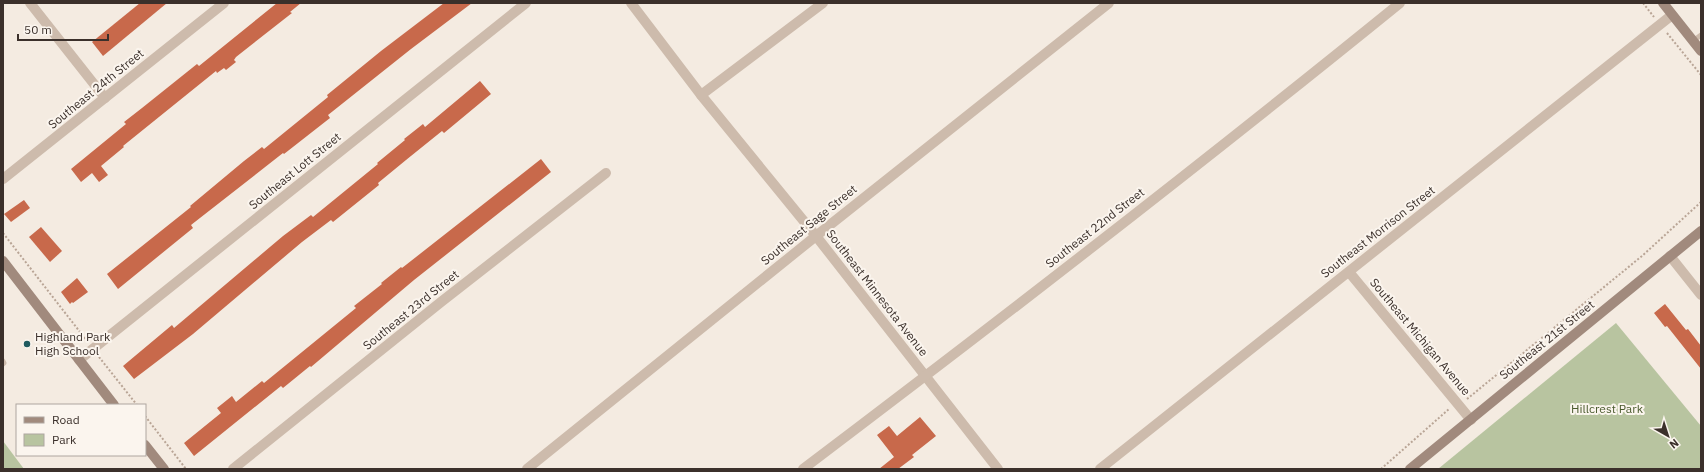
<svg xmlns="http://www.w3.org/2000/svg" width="1704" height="472" viewBox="0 0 1704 472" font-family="'IBM Plex Sans',sans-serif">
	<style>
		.green { fill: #b8c4a0 }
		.building { fill: #c8694b }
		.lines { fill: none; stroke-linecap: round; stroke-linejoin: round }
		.path { stroke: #b9a596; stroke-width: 2; stroke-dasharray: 2 2; stroke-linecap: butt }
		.lane { stroke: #cdbbac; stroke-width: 5 }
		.street { stroke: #cdbbac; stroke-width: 10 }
		.secondary { stroke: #a18a7d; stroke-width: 10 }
		.poi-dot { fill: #1f5a5e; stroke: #fbf5ee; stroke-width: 1.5 }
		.labels { text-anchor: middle; stroke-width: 4; stroke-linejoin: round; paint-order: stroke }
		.street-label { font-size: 12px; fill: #3b302b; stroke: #fbf5ee }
		.poi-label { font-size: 12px; fill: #3b302b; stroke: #fbf5ee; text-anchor: start }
		.park-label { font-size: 12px; fill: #4a5a2e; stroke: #fbf5ee }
	</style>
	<rect width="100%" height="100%" fill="#f4ebe1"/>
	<g class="green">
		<path d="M1616 323 1701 426V469H1438Z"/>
		<path d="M3 441 24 469H3Z"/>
	</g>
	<g class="building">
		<path d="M140 3H167L103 56 92 42Z"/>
		<path d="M277 3H301L290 12 292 13 236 57 234 60 236 62 226 70 224 68 217 73 216 71 123 146 124 147 101 166 108 175 99 182 92 173 81 182 71 169 126 124 124 122 142 108 197 64 199 66Z"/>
		<path d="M444 3H472L411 49 328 115 330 118 284 154 283 153 191 225 193 228 118 289 107 274 191 207 190 206 244 161 262 147 264 149 328 97 327 95 381 51Z"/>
		<path d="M480 81 491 94 444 133 442 131 406 160 378 183 379 185 333 222 331 220 302 242 193 334 134 379 123 366 172 325 174 328 283 236 311 215 313 217 378 164 377 163 405 140 404 139 423 124 425 127Z"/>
		<path d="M541 159 551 172 414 280 311 367 310 366 283 388 281 386 194 456 184 443 221 413 217 408 232 396 236 402 262 381 264 383 356 308 354 306 382 284 381 283 401 267 402 268Z"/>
		<path d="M24 200 30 208 11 222 4 214Z"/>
		<path d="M41 227 62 251 50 262 29 237Z"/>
		<path d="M77 278 88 292 73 303 72 302 70 304 61 292Z"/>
		<path d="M1665 304 1686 330 1688 329 1701 346V369L1667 326 1665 327 1654 313Z"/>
		<path d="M920 417 936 436 912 455 914 457 898 469H879L894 457 877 435 889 426 897 436Z"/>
	</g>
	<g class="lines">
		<g class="path">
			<path d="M1643 3 1654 17"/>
			<path d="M1667 33 1701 75"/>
			<path d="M3 233 87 341"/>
			<path d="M99 357 137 405"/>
			<path d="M1467 399 1642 256 1701 202"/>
			<path d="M145 416 186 469"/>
			<path d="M1381 469 1449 409"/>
		</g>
		<g class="lane">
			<path d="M1693 41 1701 35"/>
			<path d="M3 361 4 363 3 364"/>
		</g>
		<g class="street">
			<path d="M30 3 105 98"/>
			<path d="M631 3 701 95 816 236 998 469"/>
			<path d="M701 95 823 3"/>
			<path d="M3 179 224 3"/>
			<path d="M1670 256 1701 295"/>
			<path d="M1349 272 1471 420"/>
			<path d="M79 360 526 3"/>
			<path d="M233 469 441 302 606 173"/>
			<path d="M527 469 816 236 1109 3"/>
			<path d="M803 469C1004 317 1204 162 1400 3"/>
			<path d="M1100 469 1672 15"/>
		</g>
		<g class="secondary">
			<path d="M1663 3 1701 51"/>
			<path d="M3 261 114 405"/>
			<path d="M145 445 164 469"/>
			<path d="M1410 469 1701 231"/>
		</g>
	</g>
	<circle class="poi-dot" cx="27" cy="344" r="4"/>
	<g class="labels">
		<g class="street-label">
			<text transform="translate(96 89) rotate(-39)" y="4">Southeast 24th Street</text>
			<text transform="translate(295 171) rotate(-39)" y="4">Southeast Lott Street</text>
			<text transform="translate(809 225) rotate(-39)" y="4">Southeast Sage Street</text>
			<text transform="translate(1095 228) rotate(-38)" y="4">Southeast 22nd Street</text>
			<text transform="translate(1378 232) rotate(-38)" y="4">Southeast Morrison Street</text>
			<text transform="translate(877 293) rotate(52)" y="4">Southeast Minnesota Avenue</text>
			<text transform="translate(411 310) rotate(-39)" y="4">Southeast 23rd Street</text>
			<text transform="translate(1420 337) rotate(50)" y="4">Southeast Michigan Avenue</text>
			<text transform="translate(1547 340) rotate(-39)" y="4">Southeast 21st Street</text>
		</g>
		<g class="poi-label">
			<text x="35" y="341">Highland Park<tspan x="35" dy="14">High School</tspan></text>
		</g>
		<g class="park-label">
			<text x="1607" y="413">Hillcrest Park</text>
		</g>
	</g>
	<rect width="1704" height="472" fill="none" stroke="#3b302b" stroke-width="8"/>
	<rect x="16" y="404" width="130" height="52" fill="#fbf5ee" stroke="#aea6a0"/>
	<rect x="24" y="417" width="20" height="6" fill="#a18a7d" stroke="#aea6a0"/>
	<text x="52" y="424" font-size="12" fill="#3b302b">Road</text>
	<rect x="24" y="434" width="20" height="12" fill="#b8c4a0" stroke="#aea6a0"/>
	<text x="52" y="444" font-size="12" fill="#3b302b">Park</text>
	<g transform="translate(1668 436) rotate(141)" stroke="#fbf5ee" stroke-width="3" paint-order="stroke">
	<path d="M0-3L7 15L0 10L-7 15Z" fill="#3b302b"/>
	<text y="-6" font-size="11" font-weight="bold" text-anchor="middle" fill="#3b302b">N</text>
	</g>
	<path d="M18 34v6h90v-6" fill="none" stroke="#3b302b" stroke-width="2"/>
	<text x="24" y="34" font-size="12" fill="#3b302b" stroke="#fbf5ee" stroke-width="3" paint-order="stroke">50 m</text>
</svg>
